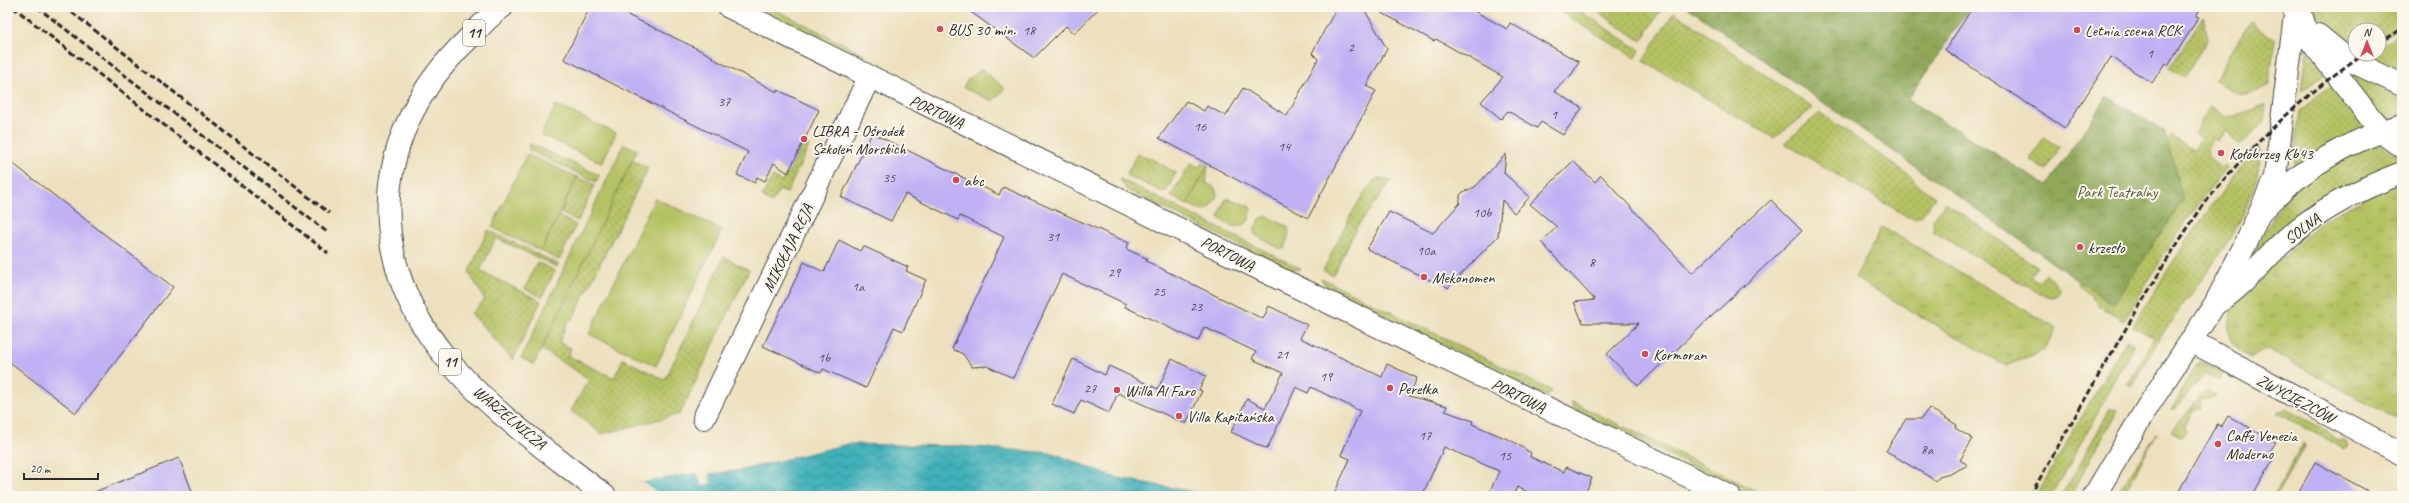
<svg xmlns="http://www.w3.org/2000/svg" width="2409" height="503" viewBox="0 0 2409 503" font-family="Caveat,sans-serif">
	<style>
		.grass { fill: url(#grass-dots); stroke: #707648 }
		.forest { fill: url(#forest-crowns); stroke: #5e6a42 }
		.park { fill: url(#park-tufts); stroke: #707648 }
		.garden { fill: #b5c264; stroke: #707648 }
		.water { fill: url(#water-waves); stroke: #366e72 }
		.pier { fill: #ede0be }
		.building { fill: #c0b1f4 }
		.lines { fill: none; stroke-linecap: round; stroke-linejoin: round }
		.minor-casing { stroke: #484641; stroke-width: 24 }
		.tertiary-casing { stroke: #484641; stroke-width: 24 }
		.primary-casing { stroke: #484641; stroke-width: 24 }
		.minor { stroke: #fff; stroke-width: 22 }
		.tertiary { stroke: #fff; stroke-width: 22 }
		.primary { stroke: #fff; stroke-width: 22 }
		.rail { stroke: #2b2b2b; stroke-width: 3; stroke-dasharray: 6 3; stroke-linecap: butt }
		.poi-dot { fill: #d1495b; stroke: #fbf7ec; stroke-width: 1.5 }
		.labels { text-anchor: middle; stroke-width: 4; stroke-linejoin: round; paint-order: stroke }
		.number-label { font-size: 14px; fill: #504c5d }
		.shield { fill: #fbf7ec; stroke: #696865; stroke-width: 1 }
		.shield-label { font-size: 15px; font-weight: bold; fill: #2b2b2b }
		.poi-label { font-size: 16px; fill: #2b2b2b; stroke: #fbf7ec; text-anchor: start }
		.street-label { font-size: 16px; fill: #2b2b2b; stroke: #fbf7ec }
		.park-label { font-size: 16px; fill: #54583c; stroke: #fbf7ec }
	</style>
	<defs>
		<pattern id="grass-dots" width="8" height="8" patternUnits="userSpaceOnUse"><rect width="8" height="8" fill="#b5c264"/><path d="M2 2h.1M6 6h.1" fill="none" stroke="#939e53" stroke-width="1.8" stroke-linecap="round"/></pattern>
		<pattern id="forest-crowns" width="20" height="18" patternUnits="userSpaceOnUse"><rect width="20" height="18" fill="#90a85a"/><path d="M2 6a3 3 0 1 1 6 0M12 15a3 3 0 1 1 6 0" fill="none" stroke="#76894b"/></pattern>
		<pattern id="park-tufts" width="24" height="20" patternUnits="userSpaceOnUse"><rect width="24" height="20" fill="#b5c264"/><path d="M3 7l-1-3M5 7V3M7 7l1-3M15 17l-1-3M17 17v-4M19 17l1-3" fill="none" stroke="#939e53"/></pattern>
		<pattern id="water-waves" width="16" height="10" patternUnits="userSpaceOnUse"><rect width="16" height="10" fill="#40b0b9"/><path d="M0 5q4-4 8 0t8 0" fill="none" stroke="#368f97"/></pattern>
	</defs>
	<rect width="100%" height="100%" fill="#fbf7ec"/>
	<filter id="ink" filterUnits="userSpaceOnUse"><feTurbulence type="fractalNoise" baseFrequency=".025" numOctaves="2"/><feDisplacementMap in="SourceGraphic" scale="8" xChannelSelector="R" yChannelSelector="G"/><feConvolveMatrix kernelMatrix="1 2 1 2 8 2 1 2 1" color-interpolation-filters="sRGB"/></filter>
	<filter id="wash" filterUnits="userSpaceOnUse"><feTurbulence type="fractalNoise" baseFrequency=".012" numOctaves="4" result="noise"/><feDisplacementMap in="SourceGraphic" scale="16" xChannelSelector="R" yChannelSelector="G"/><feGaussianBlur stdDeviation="0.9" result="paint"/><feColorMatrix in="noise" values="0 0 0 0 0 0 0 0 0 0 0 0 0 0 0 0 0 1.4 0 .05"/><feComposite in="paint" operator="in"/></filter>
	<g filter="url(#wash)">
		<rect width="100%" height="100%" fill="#ede0be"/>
		<g class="grass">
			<path d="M756 7H770L866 55 856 58Z"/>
			<path d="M1552 7H1574L1640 50 1636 58Z"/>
			<path d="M1591 7H1663L1641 41Z"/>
			<path d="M2313 7H2402V26L2379 40V30H2355V53L2324 29Z"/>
			<path d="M1674 12 1813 108 1774 138 1643 61Z"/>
			<path d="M2203 16 2208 39 2184 77 2170 68Z"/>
			<path d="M2251 21 2255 24 2254 26 2275 39 2269 84C2242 102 2238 96 2214 79Z"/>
			<path d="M2402 32V76L2363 58 2368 54H2379V47Z"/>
			<path d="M2307 49 2326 73 2302 91Z"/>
			<path d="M2351 73 2402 94V117L2383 120 2350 75Z"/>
			<path d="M2334 83 2365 126 2363 129 2296 166 2293 160 2300 111Z"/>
			<path d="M2266 105 2264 121 2241 145 2225 131 2217 141 2213 138 2206 150 2209 153 2207 155 2221 168 2224 165 2227 168C2186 214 2156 269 2124 321L2103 309 2078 284 2171 136 2193 150 2201 138 2194 134 2210 106 2228 118Z"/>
			<path d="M1820 113 1912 177 1916 184 1935 197C1928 207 1923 222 1908 217L1784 143Z"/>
			<path d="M2044 137 2060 147 2046 170 2030 160Z"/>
			<path d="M2376 141 2402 158V165L2254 257 2253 253 2284 199 2305 180Z"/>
			<path d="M530 144 599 175 596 182 529 150Z"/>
			<path d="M803 144 809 146 787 193 779 190 772 203 762 197 772 177 782 182Z"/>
			<path d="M2259 148C2261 154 2259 163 2258 169 2249 229 2191 289 2159 339 2149 354 2141 371 2132 387L2128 385 2154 338 2133 326C2172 263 2208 203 2259 148Z"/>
			<path d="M1137 154 1150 158 1176 173 1165 193 1126 175Z"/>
			<path d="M632 160 648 168 572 320 569 319 559 342 571 348 568 356 614 378 623 359 665 380 724 257 749 270 680 414 602 434 571 411 589 379 541 349Z"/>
			<path d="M1203 162 1209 165 1187 205 1171 196 1191 163 1199 167Z"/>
			<path d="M577 177 595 185 578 221 560 213Z"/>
			<path d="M1379 178 1391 181 1357 227 1333 275 1323 271C1331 255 1365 180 1379 178Z"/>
			<path d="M1120 179 1301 269 1290 270 1127 190Z"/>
			<path d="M1945 202 2037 267 2031 276 2039 282 2045 273 2060 289 2058 295 2051 297 2040 294 1934 232 1933 220Z"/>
			<path d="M558 216 576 225 559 260 541 251Z"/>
			<path d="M488 230 558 264 557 267 496 238 480 271 541 301 513 360 471 313 485 300 469 272Z"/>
			<path d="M537 262 555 271 542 297 525 289Z"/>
			<path d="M1321 278 1552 391 1547 396 1326 287Z"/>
			<path d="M2126 340 2132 343 2133 347 2052 496H2036Z"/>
			<path d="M2197 364H2203L2223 374 2219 381 2205 373 2177 407 2171 410Z"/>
			<path d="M1570 401 1767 496H1754L1574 409Z"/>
			<path d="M2110 409 2118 410 2070 496H2062Z"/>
			<path d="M2285 409 2324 429 2337 440H2345L2348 444 2345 449 2297 424 2277 412Z"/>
			<path d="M2157 433 2123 496H2116Z"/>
			<path d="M2303 443 2305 444 2276 496H2273Z"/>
		</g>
		<path class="forest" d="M1687 7H1970L1908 100 2047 186 2107 96 2164 131 2183 200 2113 305Z"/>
		<g class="park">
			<path d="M2402 180V422L2267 349 2250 358C2222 341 2224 317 2242 294L2325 219Z"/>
			<path d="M1882 227 2057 328 2044 350 2006 366 1855 278Z"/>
		</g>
		<g class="garden">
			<path d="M982 69 1005 89 993 101 963 88 966 81Z"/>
			<path d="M556 105 616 133 602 163 541 135Z"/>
			<path d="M624 144 637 150 534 364 521 358Z"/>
			<path d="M527 154 577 177 541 251 492 227Z"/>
			<path d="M1208 166 1206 183 1215 188 1217 196 1210 208 1203 211 1187 204Z"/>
			<path d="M655 198 722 230 656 366 589 334Z"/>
			<path d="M1228 198 1250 207 1251 210C1251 231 1229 230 1219 217L1225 200Z"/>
			<path d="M1267 216 1288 227 1289 233 1285 248 1281 249 1255 235 1254 230 1260 219Z"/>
			<path d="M2206 390 2216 396 2200 401 2202 409H2193L2184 426 2186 431 2182 437 2172 431Z"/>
		</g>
		<path class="water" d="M848 444 960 446 1053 453 1113 477 1199 493 1206 496H568L697 473 702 487 712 483 709 474 742 470Z"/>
		<path class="pier" d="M643 482 661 496H566L567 494Z"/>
		<g id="blocks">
			<g class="building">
				<path d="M590 7H611L702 51 713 57 712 58 777 92 778 90 819 110 788 173 774 163 765 181 757 177 755 183 737 175 748 152 564 59Z"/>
				<path d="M964 7H1100L1074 34 1066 26 1034 58Z"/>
				<path d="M1337 7H1363L1387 49 1366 86 1376 91 1308 218 1159 138 1186 101 1204 111 1207 106 1226 116 1243 88 1287 116 1318 59 1312 53Z"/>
				<path d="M1371 7H1467L1507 29 1510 23 1579 62 1572 74 1554 91 1582 108 1563 135 1541 122 1537 128 1508 111 1501 119 1481 102 1503 77 1436 39 1434 41Z"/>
				<path d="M1973 7H2201L2196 16 2199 17 2168 66 2165 63 2152 83 2111 57 2065 128 1945 50Z"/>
				<path d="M872 133 999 195 1003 187 1129 243 1126 249 1148 259 1146 261 1263 319 1269 306 1307 325 1300 338 1382 377 1387 364 1417 378 1409 396 1447 406 1445 411 1473 421 1472 424 1512 441 1531 453 1530 457 1564 472 1566 467 1592 478 1584 496H1537L1517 487 1513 496H1488L1499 471 1444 447 1422 496H1333L1350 459 1341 455 1360 411 1311 387 1308 393 1296 387 1267 449 1231 432 1247 399 1265 408 1283 373 1252 359 1256 352 1204 327 1198 341 1125 307 1126 304 1062 274 1013 378 987 366 972 367 963 354 952 349 1004 237 960 216 958 220 905 194 891 221 841 197Z"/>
				<path d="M1506 154 1504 173 1530 197 1514 213 1502 200 1498 236 1448 288 1435 276 1432 281 1367 249 1389 212 1433 233 1460 203V195L1463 192 1475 187Z"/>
				<path d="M7 159 173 287 76 413 7 360Z"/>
				<path d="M1573 161 1595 182 1601 175 1692 273 1771 200 1802 231 1638 386 1607 354 1639 323H1583L1574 302 1595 300 1541 242 1557 227 1530 204Z"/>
				<path d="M839 240 860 251 863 246 908 267 906 271 926 280 903 331 894 327 866 388 823 369 821 373 763 346 804 262 824 272Z"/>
				<path d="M1073 359 1105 375 1109 366 1158 389 1172 359 1206 376 1199 390 1202 391 1186 424 1118 393 1109 413 1081 400 1074 414 1052 404Z"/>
				<path d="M1929 408 1957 425 1955 428 1973 439 1960 460 1968 465 1950 474 1939 477 1936 481 1886 451 1906 419H1921Z"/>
				<path d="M2228 416 2276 442 2269 453 2275 456 2252 496H2176L2217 424 2222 426Z"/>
				<path d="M179 458 194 496H87V495Z"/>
				<path d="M2315 462 2377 496H2297Z"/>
			</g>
		</g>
	</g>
	<g filter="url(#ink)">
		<use href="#blocks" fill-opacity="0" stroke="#484641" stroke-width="1"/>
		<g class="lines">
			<g class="minor-casing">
				<path id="minor" d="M704 418 869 78"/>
			</g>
			<g class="tertiary-casing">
				<g id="tertiary">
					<path d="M729 7 1272 275 1729 496"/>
					<path d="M2299 8 2308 37 2372 120 2388 137 2402 147"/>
					<path d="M2318 35 2347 59 2402 85"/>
					<path d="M2266 207C2303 167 2350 140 2402 125"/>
					<path d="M2220 301C2244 285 2261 262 2282 243 2316 211 2359 189 2402 173"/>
					<path d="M2191 341 2402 454"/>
					<path d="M2094 496 2148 406 2215 304 2248 239 2275 177 2296 7"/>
				</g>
			</g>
			<g class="primary-casing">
				<path id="primary" d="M502 7C489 16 478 29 466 41 374 130 361 252 443 354 487 410 550 452 605 496"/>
			</g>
			<use href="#minor" class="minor"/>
			<use href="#tertiary" class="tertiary"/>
			<use href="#primary" class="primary"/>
			<g class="rail">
				<path d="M13 7 328 253"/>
				<path d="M37 7 327 232"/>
				<path d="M65 7 329 213"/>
				<path d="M2379 43 2402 29"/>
				<path d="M2030 496C2065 434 2100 372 2137 310 2161 270 2184 230 2213 193 2256 140 2307 93 2363 54"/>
			</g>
		</g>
	</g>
	<g class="poi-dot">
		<circle cx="940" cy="29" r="4"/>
		<circle cx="2077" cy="30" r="4"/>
		<circle cx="804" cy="139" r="4"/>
		<circle cx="2221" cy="153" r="4"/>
		<circle cx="956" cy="180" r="4"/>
		<circle cx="2080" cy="247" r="4"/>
		<circle cx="1424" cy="277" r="4"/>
		<circle cx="1645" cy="354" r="4"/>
		<circle cx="1390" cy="388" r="4"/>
		<circle cx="1117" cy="390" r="4"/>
		<circle cx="1179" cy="416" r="4"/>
		<circle cx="2218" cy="444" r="4"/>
	</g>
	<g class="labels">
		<g class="number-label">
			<text x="1029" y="35">18</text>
			<text x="1351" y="52">2</text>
			<text x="2150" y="58">1</text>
			<text x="724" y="106">37</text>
			<text x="1554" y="119">1</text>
			<text x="1200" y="131">16</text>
			<text x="1284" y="151">14</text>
			<text x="889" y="182">35</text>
			<text x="1482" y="217">10b</text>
			<text x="1053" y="241">31</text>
			<text x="1426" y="255">10a</text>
			<text x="1592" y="267">8</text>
			<text x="1114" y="277">29</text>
			<text x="858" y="291">1a</text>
			<text x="1159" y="296">25</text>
			<text x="1196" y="311">23</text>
			<text x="1282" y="359">21</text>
			<text x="824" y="362">1b</text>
			<text x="1326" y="381">19</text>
			<text x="1090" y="393">27</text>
			<text x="1425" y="440">17</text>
			<text x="1927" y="454">8a</text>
			<text x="1505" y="460">15</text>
		</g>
		<g class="shield">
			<rect x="463" y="20" width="22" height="26" rx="3"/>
			<rect x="439" y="349" width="22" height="26" rx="3"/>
		</g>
		<g class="shield-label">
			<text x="474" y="38">11</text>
			<text x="450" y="367">11</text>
		</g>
		<g class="poi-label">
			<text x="948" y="35">BUS 30 min.</text>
			<text x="2085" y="36">Letnia scena RCK</text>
			<text x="812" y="136">LIBRA - Ośrodek<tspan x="812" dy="18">Szkoleń Morskich</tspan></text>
			<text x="2229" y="159">Kołobrzeg Kb43</text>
			<text x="964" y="186">abc</text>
			<text x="2088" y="253">krzesło</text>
			<text x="1432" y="283">Mekonomen</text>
			<text x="1653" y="360">Kormoran</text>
			<text x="1398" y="394">Perełka</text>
			<text x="1125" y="396">Willa Al Faro</text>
			<text x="1187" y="422">Villa Kapitańska</text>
			<text x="2226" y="441">Caffe Venezia<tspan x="2226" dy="18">Moderno</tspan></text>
		</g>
		<g class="street-label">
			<text transform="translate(937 111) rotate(25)" y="6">PORTOWA</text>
			<text transform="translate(2302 228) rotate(-37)" y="6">SOLNA</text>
			<text transform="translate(787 248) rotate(-64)" y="6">MIKOŁAJA REJA</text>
			<text transform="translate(1228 253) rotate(27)" y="6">PORTOWA</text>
			<text transform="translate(1519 395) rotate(26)" y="6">PORTOWA</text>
			<text transform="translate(2296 398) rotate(28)" y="6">ZWYCIĘZCÓW</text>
			<text transform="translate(510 417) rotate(40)" y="6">WARZELNICZA</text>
		</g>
		<g class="park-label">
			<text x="2117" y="197">Park Teatralny</text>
		</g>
	</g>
	<rect width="2409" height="503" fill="none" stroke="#fbf7ec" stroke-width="24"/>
	<g transform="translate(2367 42)"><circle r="19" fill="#fbf7ec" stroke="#a8a59f"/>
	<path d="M0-3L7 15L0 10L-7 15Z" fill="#d1495b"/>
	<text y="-6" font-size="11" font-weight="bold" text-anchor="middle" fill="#2b2b2b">N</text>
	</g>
	<path d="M24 473v6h74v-6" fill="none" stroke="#2b2b2b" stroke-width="2"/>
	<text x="30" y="473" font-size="12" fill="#2b2b2b" stroke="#fbf7ec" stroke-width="3" paint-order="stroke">20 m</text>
</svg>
